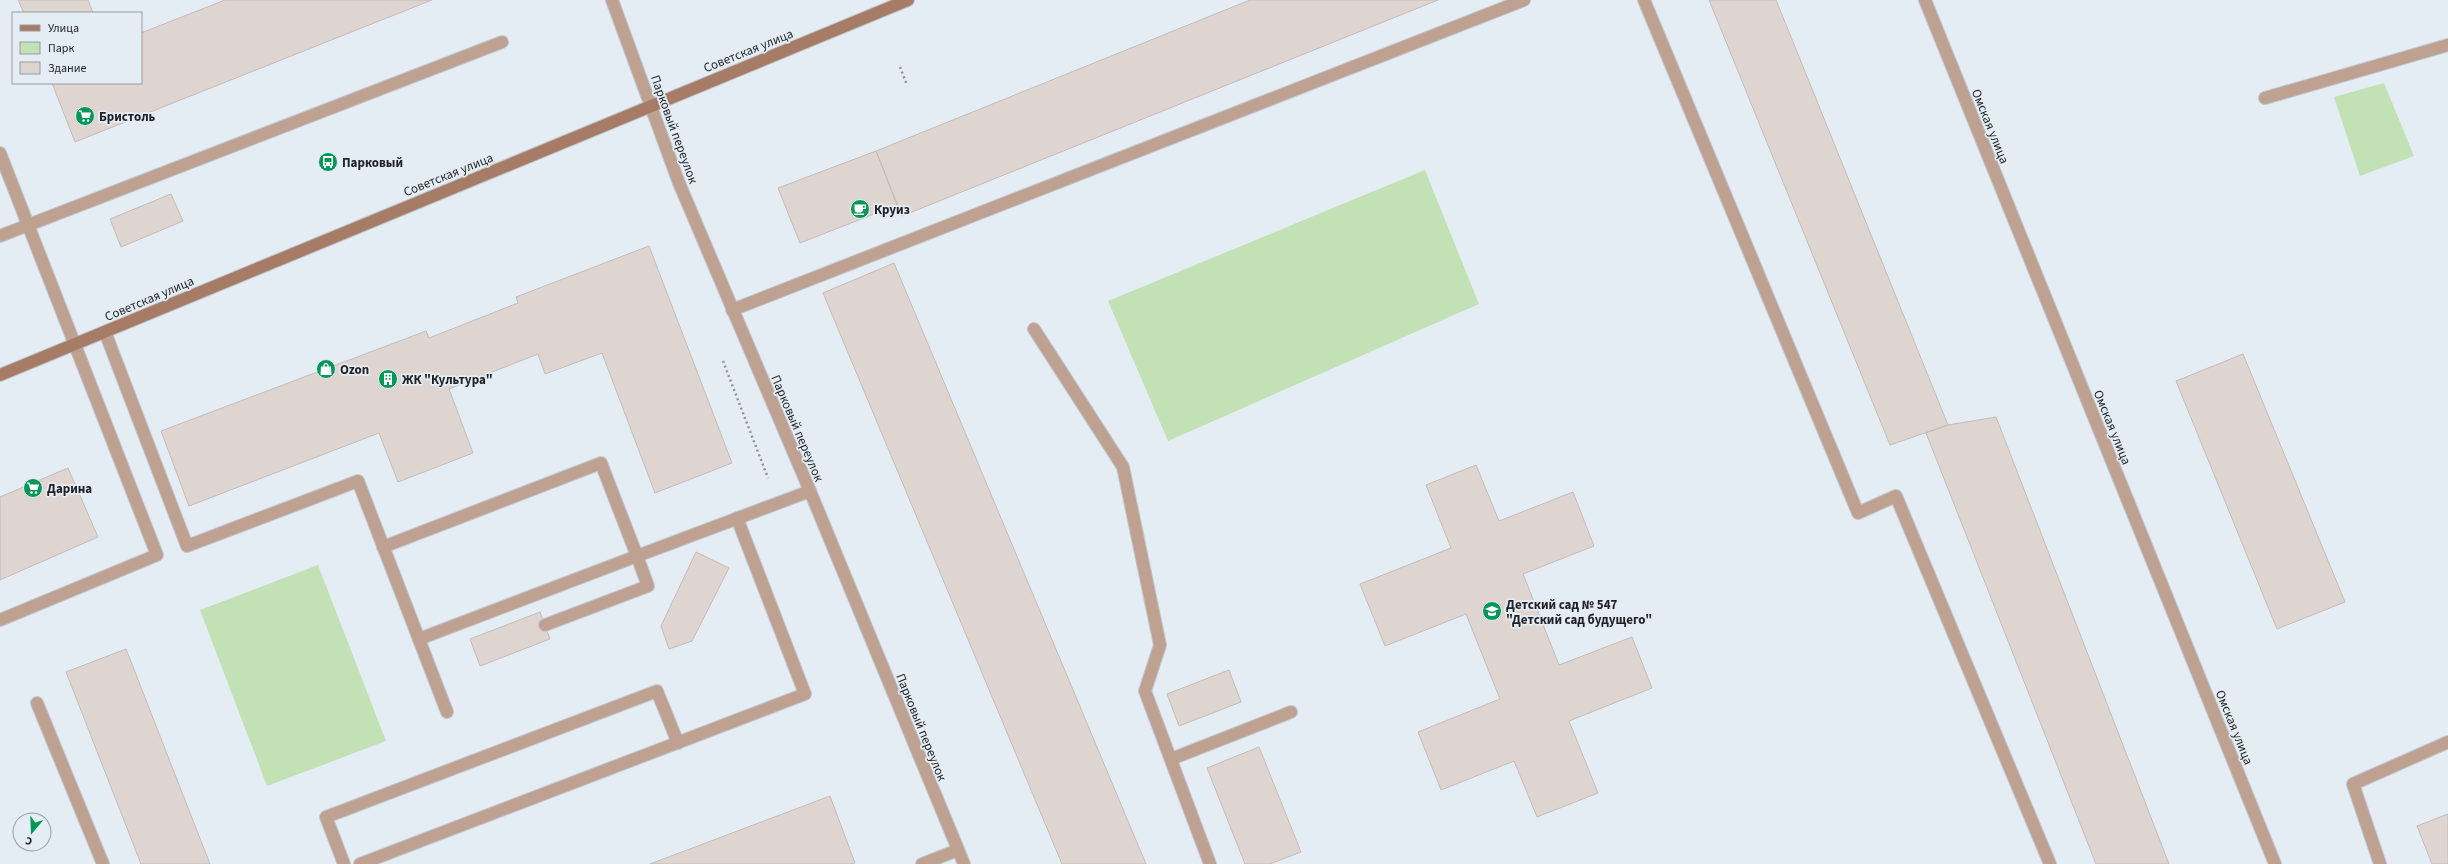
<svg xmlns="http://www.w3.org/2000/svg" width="2448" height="864" viewBox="0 0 2448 864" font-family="'Source Sans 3',sans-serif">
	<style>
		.park { fill: #c2e1b5 }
		.building { fill: #ded5d0; stroke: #c4bbb7 }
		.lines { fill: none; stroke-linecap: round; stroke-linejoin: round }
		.lane-casing { stroke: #c1c8cf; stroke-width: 14 }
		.street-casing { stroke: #c1c8cf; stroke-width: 14 }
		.secondary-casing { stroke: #c1c8cf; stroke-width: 14 }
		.path { stroke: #8e9499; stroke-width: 2.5; stroke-dasharray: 2 3; stroke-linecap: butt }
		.lane { stroke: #bfa192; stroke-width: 12 }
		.street { stroke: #bfa192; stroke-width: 12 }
		.secondary { stroke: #a77c67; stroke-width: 12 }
		.labels { text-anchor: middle; stroke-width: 3.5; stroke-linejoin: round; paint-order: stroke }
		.street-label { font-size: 13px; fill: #1f2124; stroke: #e5edf4 }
		.poi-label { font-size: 13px; font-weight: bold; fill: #1f2124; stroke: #e5edf4; text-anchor: start }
	</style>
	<rect width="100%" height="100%" fill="#e5edf4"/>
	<g class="park">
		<path d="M2384 83 2414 156 2360 176 2334 97Z"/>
		<path d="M1425 170 1479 304 1168 441 1108 301Z"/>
		<path d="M318 565 386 741 267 786 200 610Z"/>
	</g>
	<g class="building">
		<path d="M18 0H88L93 13H24Z"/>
		<path d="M225 0H432L75 142 52 83H141V33Z"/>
		<path d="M1250 0H1438L902 216 876 151Z"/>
		<path d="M1709 0H1776L1948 425 1890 445Z"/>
		<path d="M876 151 897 205 800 243 778 188Z"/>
		<path d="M171 194 183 221 121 247 110 219Z"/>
		<path d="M649 246 732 463 655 493 602 353 545 374 538 354 449 389 473 453 398 482 379 433 189 506 161 431 426 331 429 338 518 303 516 297Z"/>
		<path d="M894 263 1146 864H1062L823 293Z"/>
		<path d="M2243 354 2345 602 2277 629 2176 381Z"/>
		<path d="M1996 417 2169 864H2096L1926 433 1948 425Z"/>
		<path d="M1476 465 1499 521 1573 492 1594 546 1523 574 1559 665 1632 637 1652 688 1569 721 1598 793 1537 817 1514 761 1441 790 1418 732 1500 699 1466 614 1385 646 1360 584 1451 548 1426 485Z"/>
		<path d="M68 468 98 537 0 580V497Z"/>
		<path d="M696 552 729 568 692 641 669 649 661 626Z"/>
		<path d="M540 612 550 639 480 666 470 639Z"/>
		<path d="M126 649 210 864H141L66 672Z"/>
		<path d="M1229 670 1241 702 1179 726 1167 694Z"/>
		<path d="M1259 747 1301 852 1270 864H1245L1207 768Z"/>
		<path d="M830 796 855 863 851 864H650Z"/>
		<path d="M2448 814V864H2432L2417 826Z"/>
	</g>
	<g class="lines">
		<g class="lane-casing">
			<g id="lane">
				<path d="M1644 0 1858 513 1896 496 2050 864"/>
				<path d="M2265 98 2448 45"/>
				<path d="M0 153 157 555 0 620"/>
				<path d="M0 236 502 42"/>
				<path d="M732 310 1524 0"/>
				<path d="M1034 329 1123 467 1160 645 1145 691 1210 864"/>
				<path d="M105 332 187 546 358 481 447 712"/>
				<path d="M383 547 601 463 637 556 419 639"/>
				<path d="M545 625 648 586 637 556 810 491"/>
				<path d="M37 703 103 864"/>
				<path d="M1171 759 1291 712"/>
				<path d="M344 864 326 817 657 691 678 743"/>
				<path d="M360 864 805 694 737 518"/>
				<path d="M922 864 958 850"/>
				<path d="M2380 864 2353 784 2448 742"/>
			</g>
		</g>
		<g class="street-casing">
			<g id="street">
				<path d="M612 0 679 183 810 491 964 864"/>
				<path d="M1925 0 2275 864"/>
			</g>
		</g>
		<g class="secondary-casing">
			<path id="secondary" d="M0 375 908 0"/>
		</g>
		<g class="path">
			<path d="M900 67 907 85"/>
			<path d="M723 361 768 478"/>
		</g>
		<use href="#lane" class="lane"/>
		<use href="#street" class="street"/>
		<use href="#secondary" class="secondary"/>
	</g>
	<defs>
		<g id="supermarket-disc" transform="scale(1)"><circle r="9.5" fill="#059758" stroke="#e5edf4"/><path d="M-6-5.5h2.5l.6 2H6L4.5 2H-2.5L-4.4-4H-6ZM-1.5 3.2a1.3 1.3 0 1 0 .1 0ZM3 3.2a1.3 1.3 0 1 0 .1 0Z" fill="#fff"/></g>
		<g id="bus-disc" transform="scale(1)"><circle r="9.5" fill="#059758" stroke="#e5edf4"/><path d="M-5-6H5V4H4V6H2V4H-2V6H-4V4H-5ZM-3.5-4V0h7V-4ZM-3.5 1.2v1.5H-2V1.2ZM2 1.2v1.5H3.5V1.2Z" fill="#fff"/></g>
		<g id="cafe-disc" transform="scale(1)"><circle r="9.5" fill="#059758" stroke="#e5edf4"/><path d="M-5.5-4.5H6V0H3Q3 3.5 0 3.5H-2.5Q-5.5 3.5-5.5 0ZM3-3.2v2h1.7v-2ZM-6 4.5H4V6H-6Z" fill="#fff"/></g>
		<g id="shop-disc" transform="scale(1)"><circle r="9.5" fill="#059758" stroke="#e5edf4"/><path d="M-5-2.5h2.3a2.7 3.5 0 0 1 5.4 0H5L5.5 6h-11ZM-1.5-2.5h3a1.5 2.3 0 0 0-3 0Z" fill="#fff"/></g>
		<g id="building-disc" transform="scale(1)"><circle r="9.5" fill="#059758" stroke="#e5edf4"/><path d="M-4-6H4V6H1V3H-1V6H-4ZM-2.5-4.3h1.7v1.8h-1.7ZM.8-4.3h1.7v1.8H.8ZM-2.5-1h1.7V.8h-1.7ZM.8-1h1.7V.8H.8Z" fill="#fff"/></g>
		<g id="school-disc" transform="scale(1)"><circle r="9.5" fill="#059758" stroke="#e5edf4"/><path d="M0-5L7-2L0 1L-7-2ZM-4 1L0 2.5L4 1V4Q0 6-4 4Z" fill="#fff"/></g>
	</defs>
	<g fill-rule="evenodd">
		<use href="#supermarket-disc" x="85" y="116"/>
		<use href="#bus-disc" x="328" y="162"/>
		<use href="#cafe-disc" x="860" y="209"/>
		<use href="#shop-disc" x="326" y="369"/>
		<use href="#building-disc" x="388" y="379"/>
		<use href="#supermarket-disc" x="33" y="488"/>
		<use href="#school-disc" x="1492" y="611"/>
	</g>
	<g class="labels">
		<g class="street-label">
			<text transform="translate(748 50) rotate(-22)" y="5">Советская улица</text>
			<text transform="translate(1991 126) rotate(68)" y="5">Омская улица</text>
			<text transform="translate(675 129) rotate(70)" y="5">Парковый переулок</text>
			<text transform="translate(448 174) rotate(-22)" y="5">Советская улица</text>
			<text transform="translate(149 298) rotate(-23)" y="5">Советская улица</text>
			<text transform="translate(2113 427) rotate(68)" y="5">Омская улица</text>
			<text transform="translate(798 428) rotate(67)" y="5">Парковый переулок</text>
			<text transform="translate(922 727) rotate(68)" y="5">Парковый переулок</text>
			<text transform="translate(2235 727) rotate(68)" y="5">Омская улица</text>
		</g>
		<g class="poi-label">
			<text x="99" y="121">Бристоль</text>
			<text x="342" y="167">Парковый</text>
			<text x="874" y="214">Круиз</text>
			<text x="340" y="374">Ozon</text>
			<text x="402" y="384">ЖК "Культура"</text>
			<text x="47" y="493">Дарина</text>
			<text x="1506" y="609">Детский сад № 547<tspan x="1506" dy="15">"Детский сад будущего"</tspan></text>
		</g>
	</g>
	<rect x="12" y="12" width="130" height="72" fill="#e5edf4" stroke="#969ba1"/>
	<rect x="20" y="25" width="20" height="6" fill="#a77c67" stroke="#969ba1"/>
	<text x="48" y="32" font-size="12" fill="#1f2124">Улица</text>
	<rect x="20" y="42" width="20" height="12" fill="#c2e1b5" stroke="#969ba1"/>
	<text x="48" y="52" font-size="12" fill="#1f2124">Парк</text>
	<rect x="20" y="62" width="20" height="12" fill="#ded5d0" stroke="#969ba1"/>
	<text x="48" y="72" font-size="12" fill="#1f2124">Здание</text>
	<g transform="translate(32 832) rotate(199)"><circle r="19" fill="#e5edf4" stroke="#969ba1"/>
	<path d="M0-3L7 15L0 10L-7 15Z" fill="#059758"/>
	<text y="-6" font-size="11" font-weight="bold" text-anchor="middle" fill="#1f2124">С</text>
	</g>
</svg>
